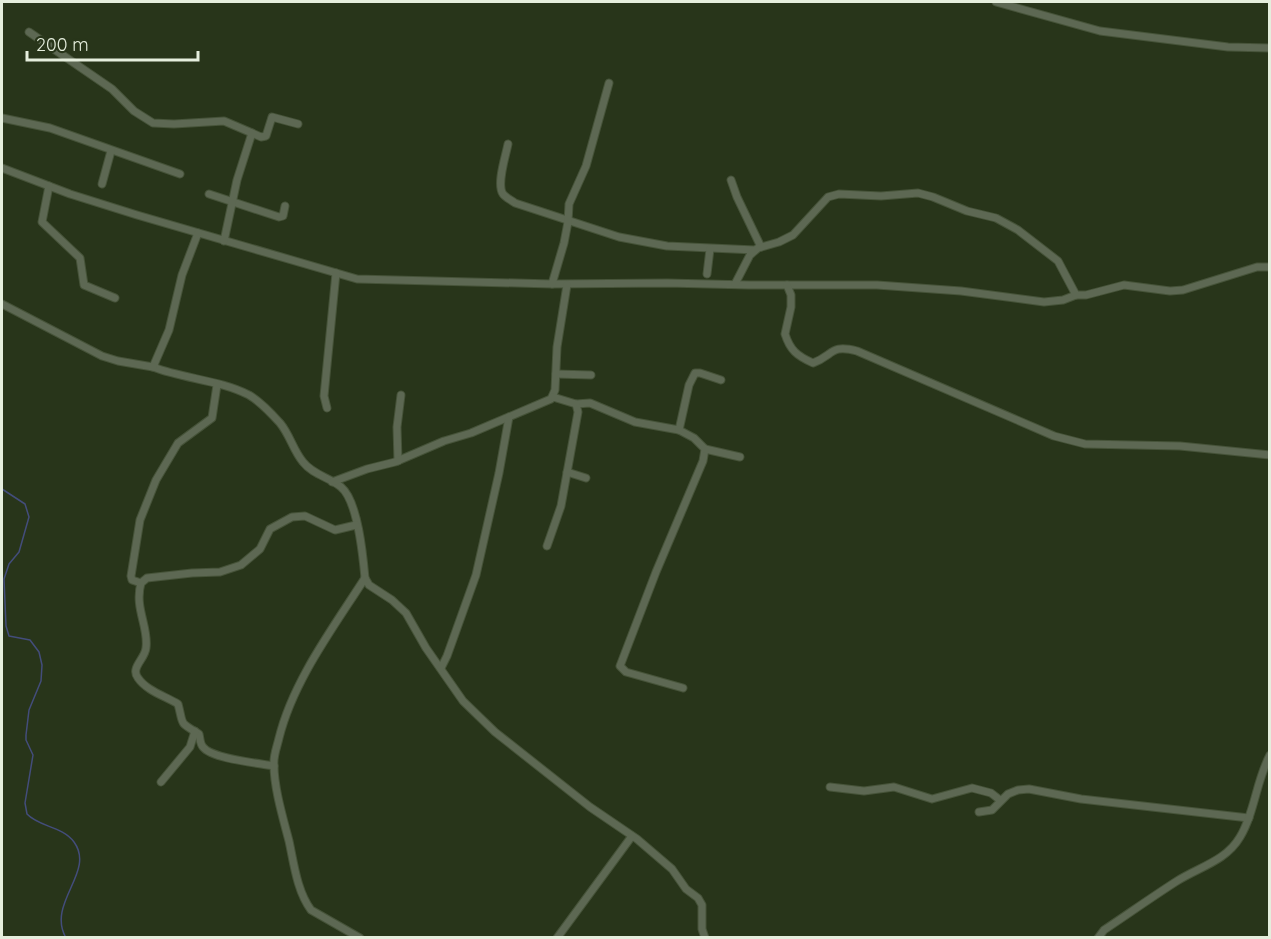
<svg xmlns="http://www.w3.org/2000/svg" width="1271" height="939" viewBox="0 0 1271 939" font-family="Quicksand,sans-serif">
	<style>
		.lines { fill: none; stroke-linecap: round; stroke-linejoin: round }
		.stream { stroke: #434d7b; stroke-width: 1.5 }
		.minor-casing { stroke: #465339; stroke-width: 9 }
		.minor { stroke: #5d6853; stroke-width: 7 }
	</style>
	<rect width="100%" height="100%" fill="#28351a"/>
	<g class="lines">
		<path class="stream" d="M2 489 25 504 29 517 19 552 9 564 4 579 6 626 9 636 30 640 39 652 42 665 41 681 29 710 26 735V740L33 755 25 803 27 814C39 827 62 826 74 842 96 872 46 903 66 938"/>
		<g class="minor-casing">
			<g id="minor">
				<path d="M996 2 1100 31 1228 47 1270 48"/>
				<path d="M29 32 112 89 134 111 153 123 174 124 224 121 252 133"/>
				<path d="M2 118 50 128 180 174"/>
				<path d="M508 144C506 155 496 184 503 194 505 197 511 200 515 203L619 237 667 246 755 250"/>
				<path d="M2 168 70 194 137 215 357 279 552 284 667 283 749 285H877L961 291 1044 302 1063 300 1076 295"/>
				<path d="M731 180 737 197 761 247"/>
				<path d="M102 184 111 151"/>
				<path d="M49 186 42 222 80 258 84 285 115 298"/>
				<path d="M209 194 279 217 283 216 285 206"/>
				<path d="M198 233 182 275 169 330 153 367C184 379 220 380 249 395 261 402 271 413 280 423 290 435 293 450 303 462 313 475 329 477 341 487 358 501 363 556 365 578L369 585 392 600 406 613 426 648 463 701 495 732 590 807 637 839 672 869 686 889 698 898 702 905V929L705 938"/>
				<path d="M224 241 237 180 252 133 261 137 266 136 272 117 298 124"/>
				<path d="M707 274 710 249"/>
				<path d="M552 284 564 243 568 222 569 204 586 166 609 83"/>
				<path d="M735 284 750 255 758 248 779 242 793 235 828 197 839 194 881 196 918 193 933 197 967 211 996 218 1018 230 1058 261 1076 295H1086L1124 285 1170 291 1183 290 1257 267H1270"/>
				<path d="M787 285 791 295V307L785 334C790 350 797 356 813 363 834 355 830 344 857 351L1054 436 1085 444 1180 446 1270 455"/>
				<path d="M2 304 102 356 118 361 153 367"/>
				<path d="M556 374 591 375"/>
				<path d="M576 404 590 403 635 422 679 430 694 438 705 449 703 461 656 572 620 666 626 672 683 688"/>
				<path d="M327 408 324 396 336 273"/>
				<path d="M679 430 689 385 695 373H700L721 380"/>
				<path d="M705 449 740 457"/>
				<path d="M398 461 397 427 401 395"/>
				<path d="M567 472 586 478"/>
				<path d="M332 482 367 469 395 462 444 441 471 433 551 399 555 390 557 347 567 285"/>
				<path d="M547 546 561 506 578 412 576 404 553 397"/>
				<path d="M141 583 132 580 131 576 140 520 156 480 178 443 212 418 217 385"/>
				<path d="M441 668 447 656 476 575 499 473 509 417"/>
				<path d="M274 766C258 763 212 759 203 747 200 744 200 738 199 734 178 721 184 726 178 704 165 696 147 691 138 678 130 668 145 659 146 648 149 627 134 608 141 583L147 578 192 573 220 572 241 565 260 549 270 529 292 517 305 516 335 530 356 525"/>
				<path d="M161 782 190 747 195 731"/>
				<path d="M830 787 864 791 894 787 932 799 972 788 991 793 1000 800"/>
				<path d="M979 812 992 810 1008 794 1018 790 1029 789 1081 799 1249 818"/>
				<path d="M360 938 311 910C297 891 294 864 289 841 283 818 274 788 274 765 273 756 277 747 279 738 293 681 333 628 365 578"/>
				<path d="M557 938 632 836"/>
				<path d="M1098 938 1104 930C1128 914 1152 897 1177 881 1199 867 1226 861 1240 837 1255 812 1256 781 1270 755"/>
			</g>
		</g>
		<use href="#minor" class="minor"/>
	</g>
	<rect width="1271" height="939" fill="none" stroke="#e5eedd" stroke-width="6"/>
	<path d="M27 51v9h171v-9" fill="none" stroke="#e5eedd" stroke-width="3"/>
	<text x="36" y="51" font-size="18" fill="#e5eedd" stroke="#28351a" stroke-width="4.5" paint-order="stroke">200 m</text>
</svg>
